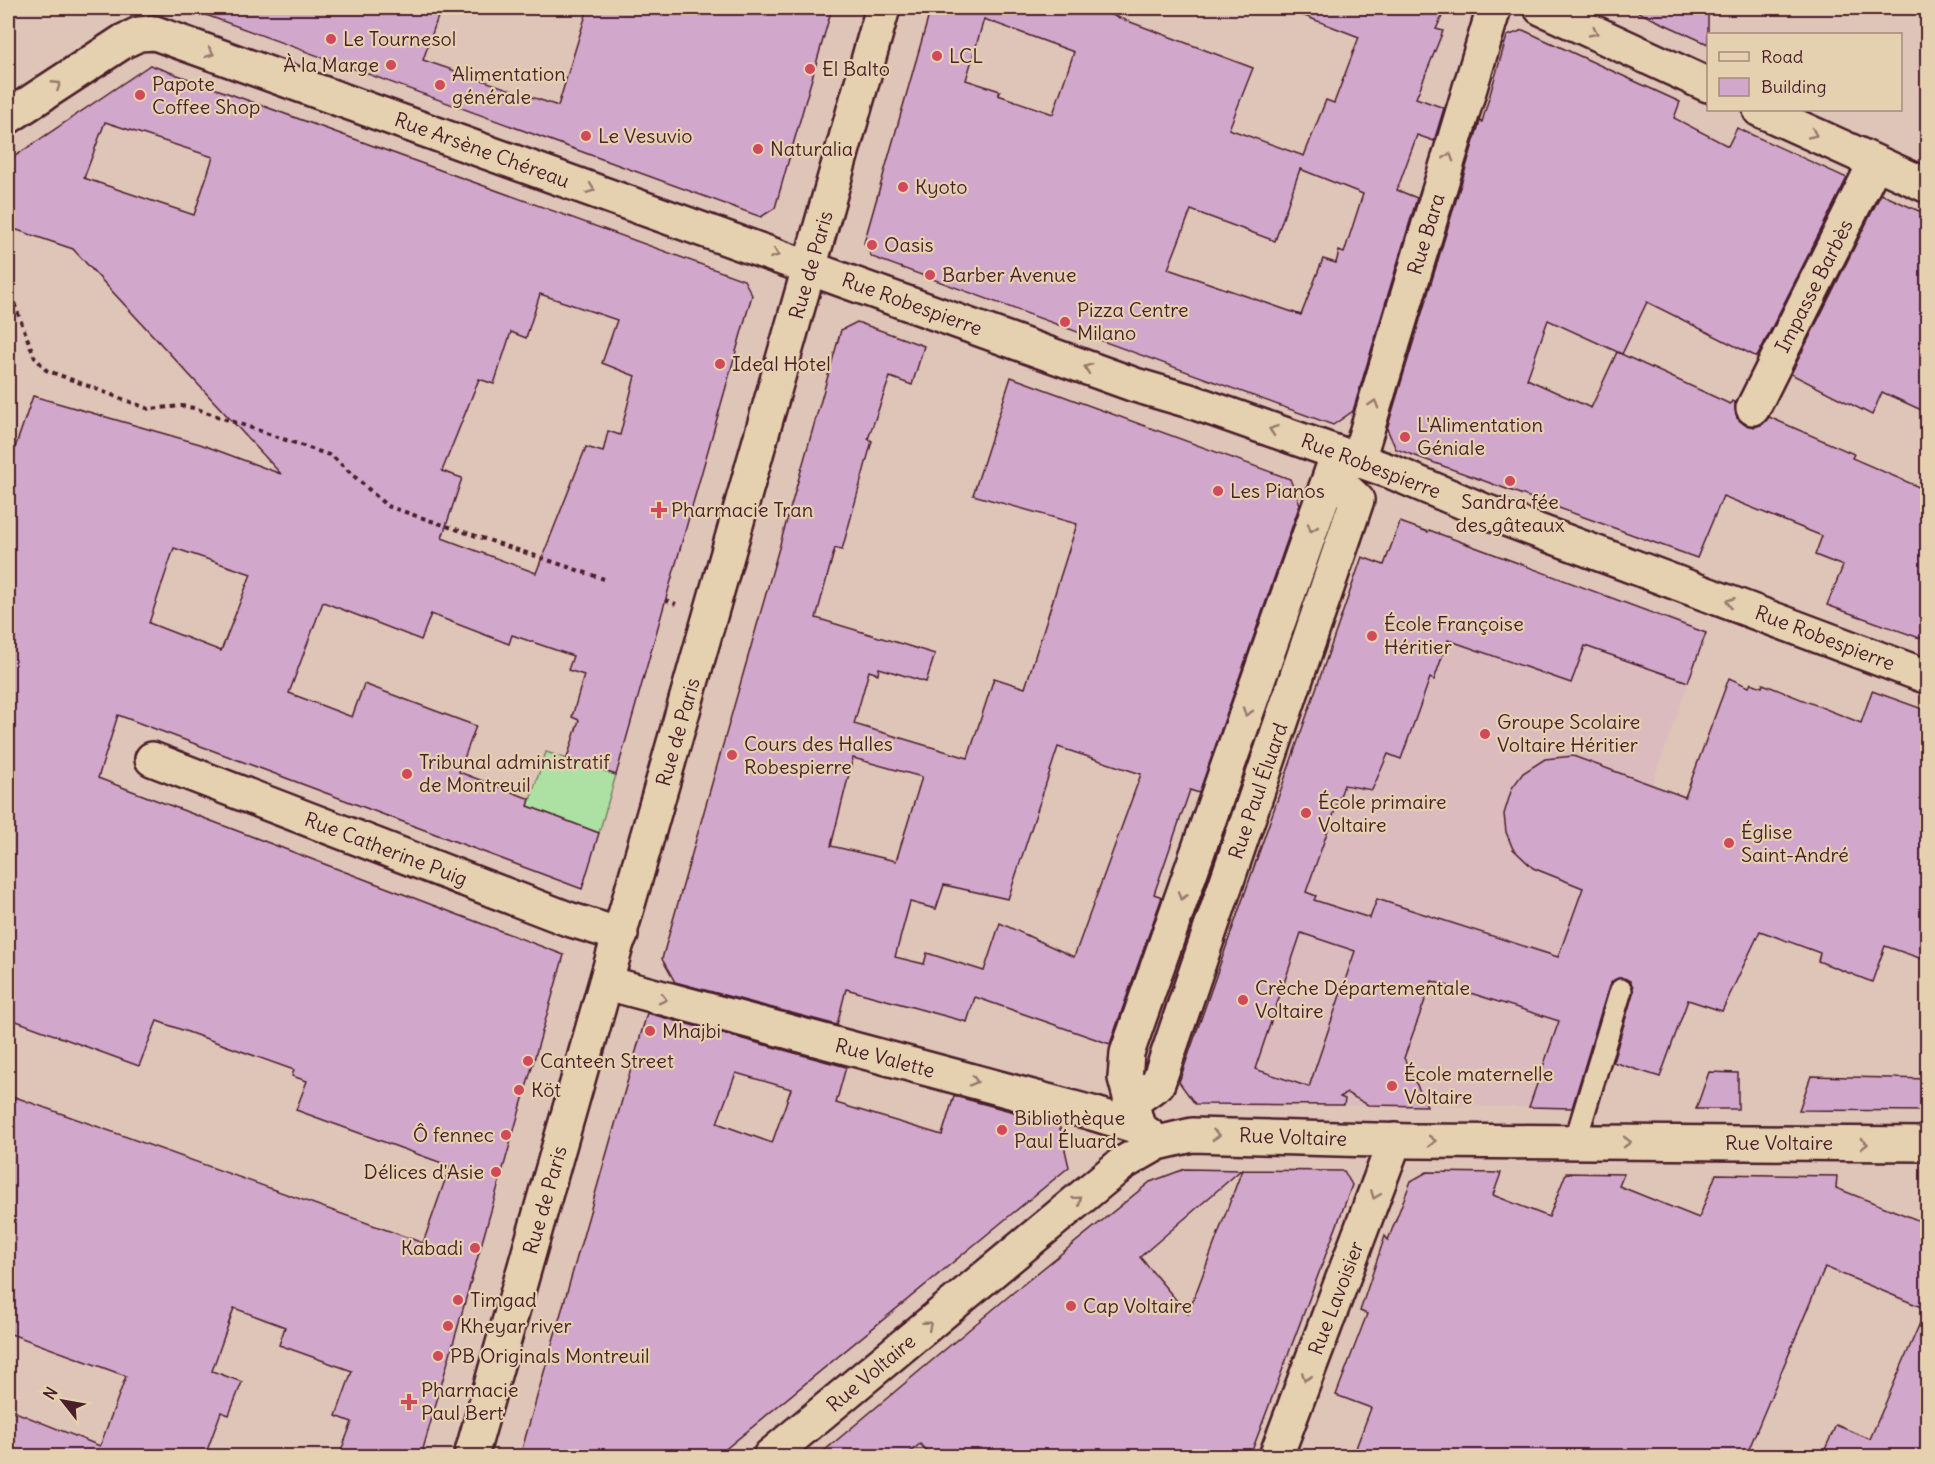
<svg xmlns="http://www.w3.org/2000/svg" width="1935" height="1464" viewBox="0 0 1935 1464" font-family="Delius,sans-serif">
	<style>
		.built { fill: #dbbbbe }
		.green { fill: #ace1a3; stroke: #7b8067; stroke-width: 1.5 }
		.building { fill: #d2a7cc; stroke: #4a1f2b; stroke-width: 1.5; fill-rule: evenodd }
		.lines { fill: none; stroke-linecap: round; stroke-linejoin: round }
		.lane-casing { stroke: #4a1f2b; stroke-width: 26 }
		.street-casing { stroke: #4a1f2b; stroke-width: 38 }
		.primary-casing { stroke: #4a1f2b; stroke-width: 38 }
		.path { stroke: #4a1f2b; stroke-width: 4; stroke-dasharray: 4.5 4.5; stroke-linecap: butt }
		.lane { stroke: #e5d1af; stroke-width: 21 }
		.street { stroke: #e5d1af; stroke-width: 33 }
		.primary { stroke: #e5d1af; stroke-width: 33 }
		.oneway { stroke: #98786d }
		.poi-dot { fill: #d1495b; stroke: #e5d1af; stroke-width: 2 }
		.labels { text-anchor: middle; stroke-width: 4.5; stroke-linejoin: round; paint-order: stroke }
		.poi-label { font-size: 20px; fill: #4a1f2b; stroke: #e5d1af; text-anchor: start }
		.street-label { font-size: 20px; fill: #4a1f2b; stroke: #e5d1af }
	</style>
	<rect width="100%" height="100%" fill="#dfc4b8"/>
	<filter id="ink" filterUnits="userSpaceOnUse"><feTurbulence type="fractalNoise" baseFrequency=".0167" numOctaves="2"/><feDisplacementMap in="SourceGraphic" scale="12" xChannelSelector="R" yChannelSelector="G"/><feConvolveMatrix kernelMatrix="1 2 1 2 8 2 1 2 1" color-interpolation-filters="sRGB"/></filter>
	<g filter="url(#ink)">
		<path class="built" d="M1429 530 1707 631 1536 1107 1306 1105 1285 1101 1269 1105 1195 1104 1179 1082 1362 557 1384 565Z"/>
		<path class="green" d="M546 752 616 775 599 833 528 806Z"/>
		<g class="building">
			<path d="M196 8H441L423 60 558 106 588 8H832L775 208 761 217 195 11Z"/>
			<path d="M931 8H1093L1253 68 1229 129 1304 156 1326 100 1334 103 1359 37 1289 10V8H1446L1436 29 1443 31 1416 98 1444 108 1434 141 1417 135 1397 190 1417 198 1353 411 1333 425 872 257 864 243ZM984 19 1074 52 1053 114 998 95 1000 91 966 80ZM1300 169 1363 194 1344 253 1339 251 1336 263 1323 259 1301 315 1168 269 1191 210 1275 241Z"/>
			<path d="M1629 8H1708V44Z"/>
			<path d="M1523 30 1680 102 1674 118 1728 146 1737 128 1847 178 1757 357 1647 302 1622 354 1548 320 1527 379 1591 408 1617 352 1730 404 1732 401 1735 403 1737 418 1745 425 1755 427 1763 424 1769 417 1854 454 1852 458 1928 491V641L1827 605 1843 566 1815 555 1822 536 1723 496 1697 558 1396 449 1387 429 1480 121 1482 122 1507 36Z"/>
			<path d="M150 65 744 280 752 295 616 775 567 758 579 720 572 717 584 675 568 670 573 656 512 635 509 644 431 614 421 640 323 602 289 693 352 717 364 684 476 726 459 772 530 799 528 806 599 833 582 889 118 715 98 778 564 955 421 1456H339L352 1422 336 1416 352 1371 279 1345 285 1327 234 1308 212 1371 242 1382 229 1415 221 1412 205 1456H8V1409L100 1446 126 1376 8 1333V1119L15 1097 423 1243 450 1166 296 1110 307 1081 292 1076 294 1070 157 1021 139 1066 8 1018V468L33 396 200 444 281 474 73 249 8 227V161ZM105 122 213 157 194 215 84 178ZM540 294 617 320 602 363 635 376 620 435 608 431 603 452 586 447 536 573 442 538 462 478 442 471 479 379 494 384 511 332 526 338ZM174 548 251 574 221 651 149 623Z"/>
			<path d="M1881 194 1928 215V413L1882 392 1872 415 1791 374Z"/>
			<path d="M857 322 924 346 912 385 890 377 868 439 872 441 842 550 835 548 816 618 935 654 926 682 879 668 878 674 869 671 854 724 968 758 994 678 1025 688 1077 524 973 495 1011 377 1290 479 1300 504 1199 793 1190 790 1154 894 1162 897 1110 1044 975 997 967 1022 846 989 837 1025 675 982 662 959 841 330ZM1058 747 1141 774 1074 957 1000 923 984 971 927 953 924 964 895 957 910 902 936 909 944 885 1008 899ZM853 758 922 777 896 861 831 846Z"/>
			<path d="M1400 522 1428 532 1429 530 1706 633 1688 682 1585 646 1571 683 1448 640 1434 680 1430 678 1401 759 1388 754 1372 790 1344 785 1306 892 1316 896 1314 900 1370 918 1377 899 1558 957 1583 888 1533 868 1513 849 1506 832 1504 814 1512 788 1523 773 1545 759 1573 756 1685 797 1729 678 1749 687 1751 683 1762 687 1763 684 1861 723 1872 691 1928 711V961L1885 946 1872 982 1818 961 1820 953 1760 931 1722 1011 1688 1000 1660 1077 1613 1062 1633 993 1630 981 1618 978 1609 986 1572 1108 1529 1107 1559 1021 1432 981 1404 1058 1427 1106 1368 1105 1347 1093 1340 1097 1345 1099 1344 1105 1195 1104 1179 1082 1362 557 1384 565ZM1301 933 1355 951 1309 1087 1255 1069Z"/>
			<path d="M647 1013 846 1067 836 1103 942 1135 954 1096 1059 1124 1069 1167 717 1456H520ZM736 1073 791 1089 772 1143 717 1123Z"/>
			<path d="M1709 1072 1738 1073V1109H1696Z"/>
			<path d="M1811 1076 1928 1079V1111L1799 1110Z"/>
			<path d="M1185 1169 1241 1170 1140 1257 1188 1314 1242 1170 1344 1171 1352 1185 1250 1456H931L920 1444 905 1456H818L1015 1291 1150 1182Z"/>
			<path d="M1427 1172 1501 1173 1493 1195 1549 1217 1566 1173 1624 1174 1619 1186 1699 1218 1716 1174 1837 1176 1836 1188 1928 1224V1456H1822L1836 1425 1870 1439 1926 1309 1825 1267 1746 1456H1379L1356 1448 1371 1408 1336 1395 1367 1314 1360 1311 1385 1236 1388 1240 1411 1181Z"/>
		</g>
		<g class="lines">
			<g class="lane-casing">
				<path id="lane" d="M1575 1142 1621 990"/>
			</g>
			<g class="street-casing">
				<g id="street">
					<path d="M1541 8 1708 85"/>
					<path d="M1760 110 1928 186"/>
					<path d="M8 117 124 41 139 34 155 33 1135 385 1193 402 1392 472 1482 510 1928 677"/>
					<path d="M1753 408 1875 163"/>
					<path d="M1358 460 1494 8"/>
					<path d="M152 759 568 919 621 935"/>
					<path d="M607 983 1092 1113 1138 1127 1150 1136"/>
					<path d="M1130 1103 1158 1083 1357 500 1331 475"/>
					<path d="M1138 1127 1125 1078 1127 1053 1338 453"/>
					<path d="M770 1456 1123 1163 1158 1143 1192 1135 1412 1141 1928 1144"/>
					<path d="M1276 1456 1395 1140"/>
				</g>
			</g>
			<g class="primary-casing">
				<path id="primary" d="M471 1456 883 8"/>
			</g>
			<g class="path">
				<path d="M8 287 34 356 46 370 149 409 182 406 194 408 332 456 387 506 604 579"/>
				<path d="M665 600 676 604"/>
			</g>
			<use href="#lane" class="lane"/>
			<use href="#street" class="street"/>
			<use href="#primary" class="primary"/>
		</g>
		<defs><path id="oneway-chevron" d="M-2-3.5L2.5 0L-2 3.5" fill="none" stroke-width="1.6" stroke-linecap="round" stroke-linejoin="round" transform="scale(1.5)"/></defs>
		<g class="oneway">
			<use href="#oneway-chevron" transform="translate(1594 32) rotate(25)"/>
			<use href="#oneway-chevron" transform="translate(210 53) rotate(20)"/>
			<use href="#oneway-chevron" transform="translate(57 85) rotate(-33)"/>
			<use href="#oneway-chevron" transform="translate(1813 134) rotate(25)"/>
			<use href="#oneway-chevron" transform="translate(1449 157) rotate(-73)"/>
			<use href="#oneway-chevron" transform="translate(591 189) rotate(20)"/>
			<use href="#oneway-chevron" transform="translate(775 254) rotate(20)"/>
			<use href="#oneway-chevron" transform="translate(1088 368) rotate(-160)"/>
			<use href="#oneway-chevron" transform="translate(1374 404) rotate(-73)"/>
			<use href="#oneway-chevron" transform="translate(1273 430) rotate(-161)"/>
			<use href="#oneway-chevron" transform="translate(1312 528) rotate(109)"/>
			<use href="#oneway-chevron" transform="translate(1730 602) rotate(-159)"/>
			<use href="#oneway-chevron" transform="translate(1247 712) rotate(109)"/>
			<use href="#oneway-chevron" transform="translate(1182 896) rotate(109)"/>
			<use href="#oneway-chevron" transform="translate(663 999) rotate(15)"/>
			<use href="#oneway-chevron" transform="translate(974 1081) rotate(15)"/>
			<use href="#oneway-chevron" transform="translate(1216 1135) rotate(2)"/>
			<use href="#oneway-chevron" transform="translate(1432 1141)"/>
			<use href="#oneway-chevron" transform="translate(1627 1142)"/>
			<use href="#oneway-chevron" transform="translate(1864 1144)"/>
			<use href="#oneway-chevron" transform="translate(1375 1195) rotate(111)"/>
			<use href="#oneway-chevron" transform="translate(1078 1200) rotate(-40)"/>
			<use href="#oneway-chevron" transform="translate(928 1325) rotate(-40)"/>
			<use href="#oneway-chevron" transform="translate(1306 1377) rotate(111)"/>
		</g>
	</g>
	<g class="poi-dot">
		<circle cx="331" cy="39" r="6"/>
		<circle cx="937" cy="56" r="6"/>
		<circle cx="391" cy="65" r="6"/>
		<circle cx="810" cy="69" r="6"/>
		<circle cx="440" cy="85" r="6"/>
		<circle cx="140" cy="95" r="6"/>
		<circle cx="586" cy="136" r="6"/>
		<circle cx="758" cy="149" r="6"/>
		<circle cx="903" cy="187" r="6"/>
		<circle cx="872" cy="245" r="6"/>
		<circle cx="930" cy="275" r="6"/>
		<circle cx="1065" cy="322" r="6"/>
		<circle cx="720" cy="364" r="6"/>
		<circle cx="1405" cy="437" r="6"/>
		<circle cx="1510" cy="481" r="6"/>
		<circle cx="1218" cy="491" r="6"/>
		<path d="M656 501h6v6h6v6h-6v6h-6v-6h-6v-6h6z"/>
		<circle cx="1372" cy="636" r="6"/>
		<circle cx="1485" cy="734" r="6"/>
		<circle cx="732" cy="755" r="6"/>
		<circle cx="407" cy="774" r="6"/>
		<circle cx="1306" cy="813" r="6"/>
		<circle cx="1729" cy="843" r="6"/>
		<circle cx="1243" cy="1000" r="6"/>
		<circle cx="650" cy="1031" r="6"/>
		<circle cx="528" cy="1061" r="6"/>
		<circle cx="1392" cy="1086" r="6"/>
		<circle cx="519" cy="1090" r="6"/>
		<circle cx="1002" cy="1130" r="6"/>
		<circle cx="506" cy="1135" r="6"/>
		<circle cx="496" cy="1172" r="6"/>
		<circle cx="475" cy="1248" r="6"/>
		<circle cx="458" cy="1300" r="6"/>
		<circle cx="1071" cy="1306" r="6"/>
		<circle cx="448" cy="1326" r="6"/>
		<circle cx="438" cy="1356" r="6"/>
		<path d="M406 1393h6v6h6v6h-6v6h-6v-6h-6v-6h6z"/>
	</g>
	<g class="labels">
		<g class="poi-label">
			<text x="343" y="46">Le Tournesol</text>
			<text x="949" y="63">LCL</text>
			<text x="379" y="72" text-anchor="end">À la Marge</text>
			<text x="822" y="76">El Balto</text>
			<text x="452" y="81">Alimentation<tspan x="452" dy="23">générale</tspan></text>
			<text x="152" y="91">Papote<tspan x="152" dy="23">Coffee Shop</tspan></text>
			<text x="598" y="143">Le Vesuvio</text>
			<text x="770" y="156">Naturalia</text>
			<text x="915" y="194">Kyoto</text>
			<text x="884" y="252">Oasis</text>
			<text x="942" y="282">Barber Avenue</text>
			<text x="1077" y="317">Pizza Centre<tspan x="1077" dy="23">Milano</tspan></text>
			<text x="732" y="371">Ideal Hotel</text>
			<text x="1417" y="432">L'Alimentation<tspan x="1417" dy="23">Géniale</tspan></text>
			<text x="1230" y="498">Les Pianos</text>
			<text x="1510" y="509" text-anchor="middle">Sandra fée<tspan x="1510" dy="23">des gâteaux</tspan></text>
			<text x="671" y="517">Pharmacie Tran</text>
			<text x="1384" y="631">École Françoise<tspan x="1384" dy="23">Héritier</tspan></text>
			<text x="1497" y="729">Groupe Scolaire<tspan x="1497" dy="23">Voltaire Héritier</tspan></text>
			<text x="744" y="751">Cours des Halles<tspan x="744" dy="23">Robespierre</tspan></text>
			<text x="419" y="769">Tribunal administratif<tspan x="419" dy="23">de Montreuil</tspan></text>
			<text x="1318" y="809">École primaire<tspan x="1318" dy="23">Voltaire</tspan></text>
			<text x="1741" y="839">Église<tspan x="1741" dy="23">Saint-André</tspan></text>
			<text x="1255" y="995">Crèche Départementale<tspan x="1255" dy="23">Voltaire</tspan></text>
			<text x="662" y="1038">Mhajbi</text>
			<text x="540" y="1068">Canteen Street</text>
			<text x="1404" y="1081">École maternelle<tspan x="1404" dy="23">Voltaire</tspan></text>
			<text x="531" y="1097">Köt</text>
			<text x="1014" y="1125">Bibliothèque<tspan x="1014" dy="23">Paul Éluard</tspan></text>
			<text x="494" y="1142" text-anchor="end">Ô fennec</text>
			<text x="484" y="1179" text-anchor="end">Délices d'Asie</text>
			<text x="463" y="1255" text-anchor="end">Kabadi</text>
			<text x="470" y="1307">Timgad</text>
			<text x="1083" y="1313">Cap Voltaire</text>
			<text x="460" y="1333">Kheyar river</text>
			<text x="450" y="1363">PB Originals Montreuil</text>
			<text x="421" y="1397">Pharmacie<tspan x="421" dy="23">Paul Bert</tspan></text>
		</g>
		<g class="street-label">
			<text transform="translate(482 150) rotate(20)" y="7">Rue Arsène Chéreau</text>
			<text transform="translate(1426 234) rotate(-73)" y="7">Rue Bara</text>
			<text transform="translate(811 265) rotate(-74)" y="7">Rue de Paris</text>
			<text transform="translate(1814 286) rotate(-63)" y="7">Impasse Barbès</text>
			<text transform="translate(912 304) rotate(20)" y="7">Rue Robespierre</text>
			<text transform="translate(1371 466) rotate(21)" y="7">Rue Robespierre</text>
			<text transform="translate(1825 638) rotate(21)" y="7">Rue Robespierre</text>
			<text transform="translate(678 732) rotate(-74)" y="7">Rue de Paris</text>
			<text transform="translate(1258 791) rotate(-71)" y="7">Rue Paul Éluard</text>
			<text transform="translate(386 849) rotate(21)" y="7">Rue Catherine Puig</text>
			<text transform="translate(885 1058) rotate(15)" y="7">Rue Valette</text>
			<text transform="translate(1293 1137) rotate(2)" y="7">Rue Voltaire</text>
			<text x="1779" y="1150">Rue Voltaire</text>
			<text transform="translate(545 1200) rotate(-74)" y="7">Rue de Paris</text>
			<text transform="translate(1336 1298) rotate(-69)" y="7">Rue Lavoisier</text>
			<text transform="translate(871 1373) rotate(-40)" y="7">Rue Voltaire</text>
		</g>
	</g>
	<rect width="1935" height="1464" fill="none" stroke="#e5d1af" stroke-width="30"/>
	<rect x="15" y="15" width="1905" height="1434" fill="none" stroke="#4a1f2b" stroke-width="2" filter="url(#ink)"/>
	<rect x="1707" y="33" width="195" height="78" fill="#e5d1af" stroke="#a78a7a" stroke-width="1.5"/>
	<rect x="1719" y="52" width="30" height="9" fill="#e5d1af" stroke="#a78a7a" stroke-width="1.5"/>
	<text x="1761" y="63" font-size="18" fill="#4a1f2b">Road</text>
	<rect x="1719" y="78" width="30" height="18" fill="#d2a7cc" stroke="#a78a7a" stroke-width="1.5"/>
	<text x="1761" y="93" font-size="18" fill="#4a1f2b">Building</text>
	<g transform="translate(63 1401) rotate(301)" stroke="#e5d1af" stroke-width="4.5" paint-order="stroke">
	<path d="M0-4.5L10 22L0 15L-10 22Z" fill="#4a1f2b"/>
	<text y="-9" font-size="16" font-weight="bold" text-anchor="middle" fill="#4a1f2b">N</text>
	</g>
</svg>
